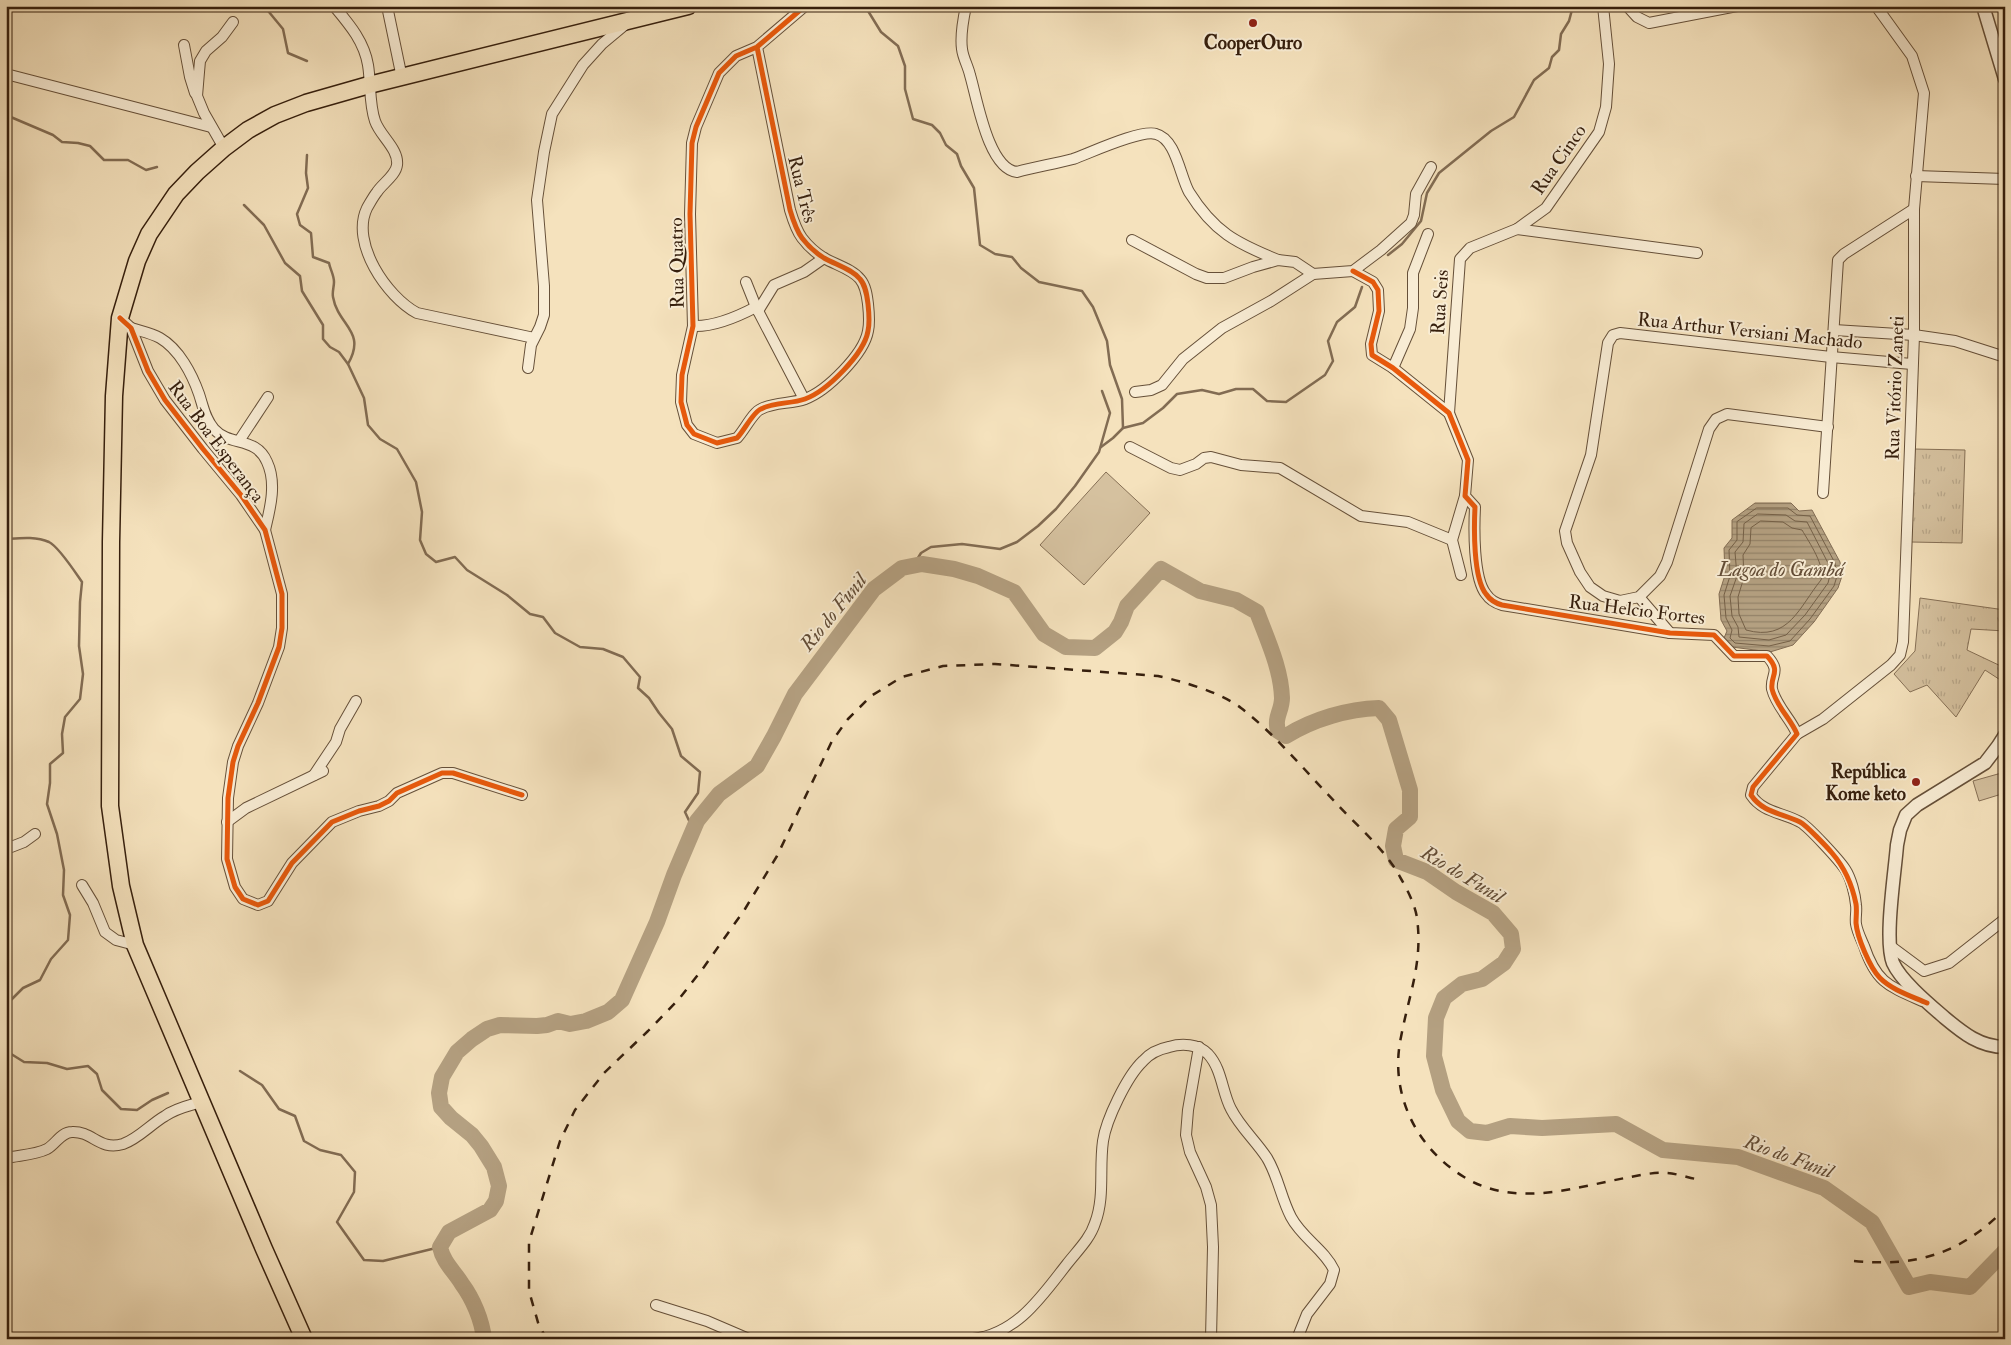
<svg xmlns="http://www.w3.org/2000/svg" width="2011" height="1345" viewBox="0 0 2011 1345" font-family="'IM FELL Double Pica',serif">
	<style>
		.grass { fill: url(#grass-tufts); stroke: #867056 }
		.pitch { fill: #d5c19f; stroke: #867056 }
		.water { fill: url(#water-rules); stroke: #826c53 }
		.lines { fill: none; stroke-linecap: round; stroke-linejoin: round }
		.shore { stroke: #756047; stroke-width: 1 }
		.stream { stroke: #826c53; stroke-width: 2.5 }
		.river { stroke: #b4a081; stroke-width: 16 }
		.minor-casing { stroke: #665039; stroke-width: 12 }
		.tertiary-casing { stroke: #665039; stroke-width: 15 }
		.primary-casing { stroke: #361f0d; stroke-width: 19 }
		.minor { stroke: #f8ecd4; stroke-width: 10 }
		.tertiary { stroke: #f8ecd4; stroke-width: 12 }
		.primary { stroke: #f5e2bd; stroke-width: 16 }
		.rail { stroke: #361f0d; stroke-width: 2.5; stroke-dasharray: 9 9; stroke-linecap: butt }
		.cycleway-casing { stroke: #f8ecd4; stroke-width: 8 }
		.cycleway { stroke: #e8590c; stroke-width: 5 }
		.poi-dot { fill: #8f2418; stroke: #f8ecd4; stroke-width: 2 }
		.labels { text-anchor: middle; stroke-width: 4; stroke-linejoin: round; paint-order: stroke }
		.poi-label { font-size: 19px; font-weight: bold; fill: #361f0d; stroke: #f8ecd4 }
		.street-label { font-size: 19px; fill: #361f0d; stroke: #f8ecd4 }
		.water-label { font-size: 20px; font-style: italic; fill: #624c36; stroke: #f8ecd4 }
	</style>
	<defs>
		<pattern id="grass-tufts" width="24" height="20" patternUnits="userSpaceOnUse" patternTransform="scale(1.25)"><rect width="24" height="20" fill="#d5c19f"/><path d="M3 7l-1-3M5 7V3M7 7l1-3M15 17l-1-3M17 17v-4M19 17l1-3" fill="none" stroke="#b7a588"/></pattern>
		<pattern id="water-rules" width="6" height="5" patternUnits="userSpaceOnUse" patternTransform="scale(1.25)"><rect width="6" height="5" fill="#b4a081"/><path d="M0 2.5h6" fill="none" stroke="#938268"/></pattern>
	</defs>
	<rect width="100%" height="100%" fill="#f5e2bd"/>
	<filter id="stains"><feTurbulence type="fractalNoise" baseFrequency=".004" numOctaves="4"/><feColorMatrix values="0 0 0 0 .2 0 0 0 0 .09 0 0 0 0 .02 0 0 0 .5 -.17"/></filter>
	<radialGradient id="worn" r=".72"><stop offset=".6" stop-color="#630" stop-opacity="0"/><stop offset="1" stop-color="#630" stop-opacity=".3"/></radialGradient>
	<g class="grass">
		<path d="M1914 449 1965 450 1962 543 1911 542Z"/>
		<path d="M1920 598 2005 610V631L1971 629 1967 650 2005 668V683L1985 670 1956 717 1927 685 1910 692 1894 674 1915 651Z"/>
	</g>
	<g class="pitch">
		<path d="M1106 472 1150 513 1084 585 1040 545Z"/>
		<path d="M2005 772V793L1979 801 1973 781Z"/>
	</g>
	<path class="water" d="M1755 503H1791L1799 511 1812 510 1840 562 1842 576 1838 588 1814 622 1793 645 1770 652 1732 647 1724 638 1727 631 1721 620 1719 594 1725 575 1724 548 1732 538V520Z"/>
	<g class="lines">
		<g class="shore">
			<path d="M1757 508H1788L1797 515 1810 516 1835 563 1837 576 1834 586 1810 619 1790 641 1769 646 1735 643 1730 638 1732 630 1726 618 1724 595 1730 576 1729 550 1737 540V522Z"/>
			<path d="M1758 514 1786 515 1795 521 1807 522 1829 565 1830 575 1828 583 1805 615 1786 635 1769 640 1739 637 1738 627 1732 616 1730 596 1737 576 1735 552 1743 542 1744 524Z"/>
			<path d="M1761 521 1783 522 1792 528 1802 530C1809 542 1826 567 1821 580 1799 607 1789 642 1746 630L1739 614 1738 597 1744 577 1743 555 1750 544 1751 528Z"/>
		</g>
		<g class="stream">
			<path d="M264 6 283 29 288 53 307 61"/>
			<path d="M865 6 881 32 898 46 905 66V89L913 119 932 125 940 133 946 145 957 154 961 166 974 188 980 245 995 254 1012 257 1021 268 1039 282 1082 291 1093 307 1107 341 1110 365 1122 399 1123 428"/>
			<path d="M6 115 53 135 62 142 78 143 90 146 104 160H128L146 170 157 167"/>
			<path d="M307 155 306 173 308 188 297 214 300 225 311 233 313 257 329 263C330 269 334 275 334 282 334 287 332 292 333 297 338 326 367 331 348 364L364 398 368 425 380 439 397 449 416 482 422 512 420 540 426 554 436 562 455 557 467 570 507 595 530 614 543 617 555 633 580 647 603 649 623 657 640 677 638 688 649 698 659 713 672 729 681 756 700 772 698 793 685 812 693 829"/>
			<path d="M244 205 264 225 285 263 300 276 302 291 323 325V339L330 347 339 352 348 364"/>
			<path d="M1388 255 1402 244 1421 221 1427 193 1439 173 1491 131 1514 117 1534 80 1549 68 1552 57 1559 50 1561 34 1569 21 1573 6"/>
			<path d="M1101 447 1113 438 1123 428 1143 423 1163 408 1177 394 1202 390 1219 394 1236 389H1253L1267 401 1286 402 1325 375 1333 361 1328 341 1337 322 1355 307 1362 287"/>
			<path d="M6 539C20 538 36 536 49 542 59 547 75 572 82 582L80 602 79 646 83 674 80 699 65 717 62 734 63 753 50 764V783L47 804 57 834 64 870 63 895 70 915 68 940 51 959 40 980 23 988 6 1005"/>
			<path d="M913 566 921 553 931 547 962 544 1000 549 1017 542 1038 526 1056 509 1075 486 1099 452 1110 413 1102 391"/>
			<path d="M6 1049 8 1052 24 1062 47 1063 67 1069 88 1066 97 1074 102 1090 121 1109 137 1110 152 1100 168 1093"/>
			<path d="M240 1071 262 1085 279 1109 295 1116 304 1141 320 1150 341 1155 355 1172 354 1192 337 1222 364 1260 383 1261 440 1247"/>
		</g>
		<path class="river" d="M484 1339C482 1320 473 1299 462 1284 454 1271 443 1262 440 1247L449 1232 490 1210 496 1201 499 1186 494 1167 481 1146 472 1135 451 1118 441 1107 439 1093 442 1077 457 1052 472 1039 487 1029 500 1025 537 1026 547 1025 558 1021 570 1024 586 1021 608 1012 622 1000 657 922 674 875 697 821 719 794 757 766 774 736 795 694 874 589 902 568 922 564 954 569 978 576 1014 592 1044 634 1066 647 1095 648 1115 632 1121 622 1127 606 1161 569 1200 591 1236 600 1257 612C1267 639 1281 668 1282 698 1282 711 1274 717 1278 731L1286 736C1313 719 1348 709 1379 708L1389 720 1410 790V817L1396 829 1393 846 1396 860 1427 872 1456 892 1493 913 1511 934 1513 949 1504 963 1482 979 1462 984 1444 998 1436 1018 1434 1056 1443 1090 1458 1121 1470 1131 1487 1133 1510 1126 1542 1128 1616 1124 1663 1150 1738 1157 1824 1188 1872 1222 1909 1287 1930 1282 1970 1287 2005 1251"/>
		<g class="minor-casing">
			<g id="minor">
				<path d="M334 6C349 24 364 41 368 65 371 83 369 104 375 121 380 136 399 149 397 165 396 175 382 184 377 192 373 197 370 203 367 208 350 243 387 297 417 313L534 338"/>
				<path d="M387 6 402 78"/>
				<path d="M966 6C963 20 960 35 962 49 963 58 968 66 970 75 977 98 988 169 1017 172 1035 167 1054 164 1073 159 1090 153 1141 129 1156 134 1176 139 1180 176 1189 192 1214 232 1236 243 1278 260"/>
				<path d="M1627 6 1637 17 1649 23 1737 6"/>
				<path d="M184 45 190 77 195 93"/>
				<path d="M757 47 790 210C793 220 796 230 802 238 808 246 816 253 824 258 836 265 852 269 860 279 866 286 867 296 868 304 869 313 870 322 868 331 864 354 827 391 805 399 791 404 774 402 761 409 753 412 744 431 737 438L717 443 694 434 687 425 681 402 682 375 693 326 690 214 692 143 696 127 719 73 736 56 757 47 805 6"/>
				<path d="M6 74 211 127"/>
				<path d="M224 148 204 113 197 96 199 72 200 61 206 51 222 37 233 22"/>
				<path d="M1916 176 2005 179"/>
				<path d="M1517 229 1697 253"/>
				<path d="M1132 240 1196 274 1207 278H1224L1253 267 1278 260 1295 262 1313 274"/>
				<path d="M1353 271 1373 282 1378 290 1379 311 1371 344 1372 355 1393 368 1449 413 1468 460 1465 496 1475 507C1474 527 1473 578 1486 594 1490 600 1495 603 1502 605L1670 633 1714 635 1734 656H1767C1782 672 1770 675 1772 689 1776 706 1791 719 1797 734L1753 787 1751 795C1763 813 1782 812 1800 822 1808 826 1839 860 1845 869 1851 878 1855 894 1856 905 1857 911 1855 918 1856 924 1857 931 1861 939 1864 946 1876 982 1888 986 1922 1001"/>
				<path d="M746 282 756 307 804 399"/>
				<path d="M758 311 774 285 804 272 824 258"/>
				<path d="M120 318 131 328 148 371 165 400 203 449 241 495 265 530 282 594V628L279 647 258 703 238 746 233 762 228 798 227 859 235 887 243 899 258 905 268 901 292 863 332 822 359 811 379 806 389 801 397 793 442 773H453L522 795"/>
				<path d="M693 326C714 327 737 317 756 307"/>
				<path d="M131 328C140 331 151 333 160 338 179 349 192 374 199 394 203 406 205 419 214 429 230 447 256 436 267 462 277 483 270 509 265 530"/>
				<path d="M1834 330 1914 335 1955 341 2005 357"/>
				<path d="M528 368 531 345 540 327 544 315V286L537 200 544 152 552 114 583 65 602 44 626 24"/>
				<path d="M1393 368 1410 329 1413 308V273L1428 234"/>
				<path d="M1135 392 1151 390 1162 385 1183 359 1222 328 1271 301 1313 274 1353 271 1381 250 1411 223 1414 215 1416 194 1431 167"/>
				<path d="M1449 413 1460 259 1470 248 1517 229 1546 208 1599 132 1606 107 1609 64 1603 6"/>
				<path d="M1828 427 1727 414 1716 419 1709 429 1667 562 1660 576 1639 597 1620 601 1603 596 1590 587 1580 572 1567 543 1565 531 1591 455 1608 343 1613 335 1620 333 1831 357 1912 364"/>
				<path d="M239 441 268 397"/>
				<path d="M1130 447 1171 468 1180 470 1196 464 1204 458 1211 457 1241 465 1280 468 1361 516 1408 522 1452 540"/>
				<path d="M1823 493 1838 260 1844 254 1914 209"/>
				<path d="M1461 575 1452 540 1465 496"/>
				<path d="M1639 597 1670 633"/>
				<path d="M1797 734 1823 719 1891 665 1900 655 1903 642 1914 335V209L1924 93 1912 56 1876 6"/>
				<path d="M314 775 336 742 340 729 356 701"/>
				<path d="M227 822 246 808 323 771"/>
				<path d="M6 849 24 842 35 834"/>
				<path d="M82 885 93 903 105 932 116 940 135 945"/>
				<path d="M1889 945 1924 971 1949 963 2005 919"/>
				<path d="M1199 1047 1188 1110 1186 1135 1190 1152 1206 1187 1211 1205 1213 1247 1211 1339"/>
				<path d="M6 1158C20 1155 35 1155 47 1149 56 1144 61 1132 72 1132 93 1131 99 1151 123 1144 138 1139 151 1124 165 1116 176 1108 188 1106 201 1102"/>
				<path d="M656 1305 707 1321 749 1339"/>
				<path d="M973 1339C1017 1334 1042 1296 1067 1264 1077 1251 1090 1239 1095 1223 1105 1197 1099 1169 1103 1141 1106 1120 1127 1076 1143 1061 1150 1053 1159 1049 1169 1047 1182 1043 1198 1044 1208 1054 1222 1069 1222 1092 1231 1109 1240 1127 1256 1141 1267 1158 1278 1176 1281 1198 1291 1217 1302 1238 1324 1249 1334 1270L1330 1284 1307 1314 1297 1339"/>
			</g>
		</g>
		<g class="tertiary-casing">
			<g id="tertiary">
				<path d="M1983 6 2005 79"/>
				<path d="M2005 735 1998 746 1985 763 1917 805 1906 815 1900 830 1897 845C1895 872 1884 940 1893 963 1901 981 1930 1005 1945 1018 1963 1033 1980 1047 2005 1047"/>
			</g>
		</g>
		<g class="primary-casing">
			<path id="primary" d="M304 1339 264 1249 135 945 121 886 110 806 111 542 114 396 120 318 137 261 149 234 176 194 197 172 224 148 248 130 275 115 306 103 369 85 688 6"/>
		</g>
		<use href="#minor" class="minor"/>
		<use href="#tertiary" class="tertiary"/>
		<use href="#primary" class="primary"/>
		<g class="rail">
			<path d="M1854 1261C1917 1267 1960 1254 2005 1209"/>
			<path d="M547 1339 539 1326 529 1291V1242L560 1141 575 1110 604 1073 648 1031 679 999 704 967 745 909 777 856 832 741 848 719 871 696 902 677 943 666 995 664 1158 676C1182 681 1222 693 1241 708 1276 735 1305 771 1336 803 1357 826 1385 849 1400 877 1407 889 1415 904 1417 918 1423 963 1409 994 1401 1037 1389 1093 1416 1148 1464 1177 1515 1208 1572 1188 1625 1178 1637 1176 1652 1172 1665 1173 1675 1173 1686 1177 1696 1179"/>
		</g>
		<g class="cycleway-casing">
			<g id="cycleway">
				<path d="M757 47 790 210C793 220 796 230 802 238 808 246 816 253 824 258 836 265 852 269 860 279 866 286 867 296 868 304 869 313 870 322 868 331 864 354 827 391 805 399 791 404 774 402 761 409 753 412 744 431 737 438L717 443 694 434 687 425 681 402 682 375 693 326 690 214 692 143 696 127 719 73 736 56 757 47 805 6"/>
				<path d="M1353 271 1373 282 1378 290 1379 311 1371 344 1372 355 1393 368 1449 413 1468 460 1465 496 1475 507C1474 527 1473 578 1486 594 1490 600 1495 603 1502 605L1670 633 1714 635 1734 656H1767C1782 672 1770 675 1772 689 1776 706 1791 719 1797 734L1753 787 1751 795C1763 813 1782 813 1800 822 1806 825 1827 847 1832 853 1845 868 1852 884 1856 904 1857 910 1856 916 1856 923 1857 937 1870 968 1880 978 1892 990 1911 996 1927 1003"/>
				<path d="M120 318 131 328 148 371 165 400 203 449 241 495 265 530 282 594V628L279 647 258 703 238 746 233 762 228 798 227 859 235 887 243 899 258 905 268 901 292 863 332 822 359 811 379 806 389 801 397 793 442 773H453L522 795"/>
			</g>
		</g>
		<use href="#cycleway" class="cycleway"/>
	</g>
	<g class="poi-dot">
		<circle cx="1253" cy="23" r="5"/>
		<circle cx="1916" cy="782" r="5"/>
	</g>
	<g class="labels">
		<g class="poi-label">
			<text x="1253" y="49">CooperOuro</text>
			<text x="1906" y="778" text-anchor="end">República<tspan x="1906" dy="22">Kome keto</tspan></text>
		</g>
		<g class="street-label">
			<text transform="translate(1558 159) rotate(-55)" y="7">Rua Cinco</text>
			<text transform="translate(803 189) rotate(76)" y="7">Rua Três</text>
			<text transform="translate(676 263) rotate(-91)" y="7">Rua Quatro</text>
			<text transform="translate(1439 302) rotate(-86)" y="7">Rua Seis</text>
			<text transform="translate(1750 330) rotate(6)" y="7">Rua Arthur Versiani Machado</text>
			<text transform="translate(1894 388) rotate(-88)" y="7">Rua Vitório Zaneti</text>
			<text transform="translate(217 441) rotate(53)" y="7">Rua Boa Esperança</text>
			<text transform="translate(1637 609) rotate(7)" y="7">Rua Helcio Fortes</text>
		</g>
		<g class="water-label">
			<text x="1781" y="576">Lagoa do Gambá</text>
			<text transform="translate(833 612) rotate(-51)" y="7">Rio do Funil</text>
			<text transform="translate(1463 874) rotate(31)" y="7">Rio do Funil</text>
			<text transform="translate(1789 1156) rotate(20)" y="7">Rio do Funil</text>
		</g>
	</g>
	<rect width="2011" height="1345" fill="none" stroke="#f5e2bd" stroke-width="25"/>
	<rect x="8" y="8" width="1996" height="1330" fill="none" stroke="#361f0d" stroke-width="2.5"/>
	<rect x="12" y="12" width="1986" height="1320" fill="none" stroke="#361f0d"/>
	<rect width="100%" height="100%" filter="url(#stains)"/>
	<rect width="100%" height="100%" fill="url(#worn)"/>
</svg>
